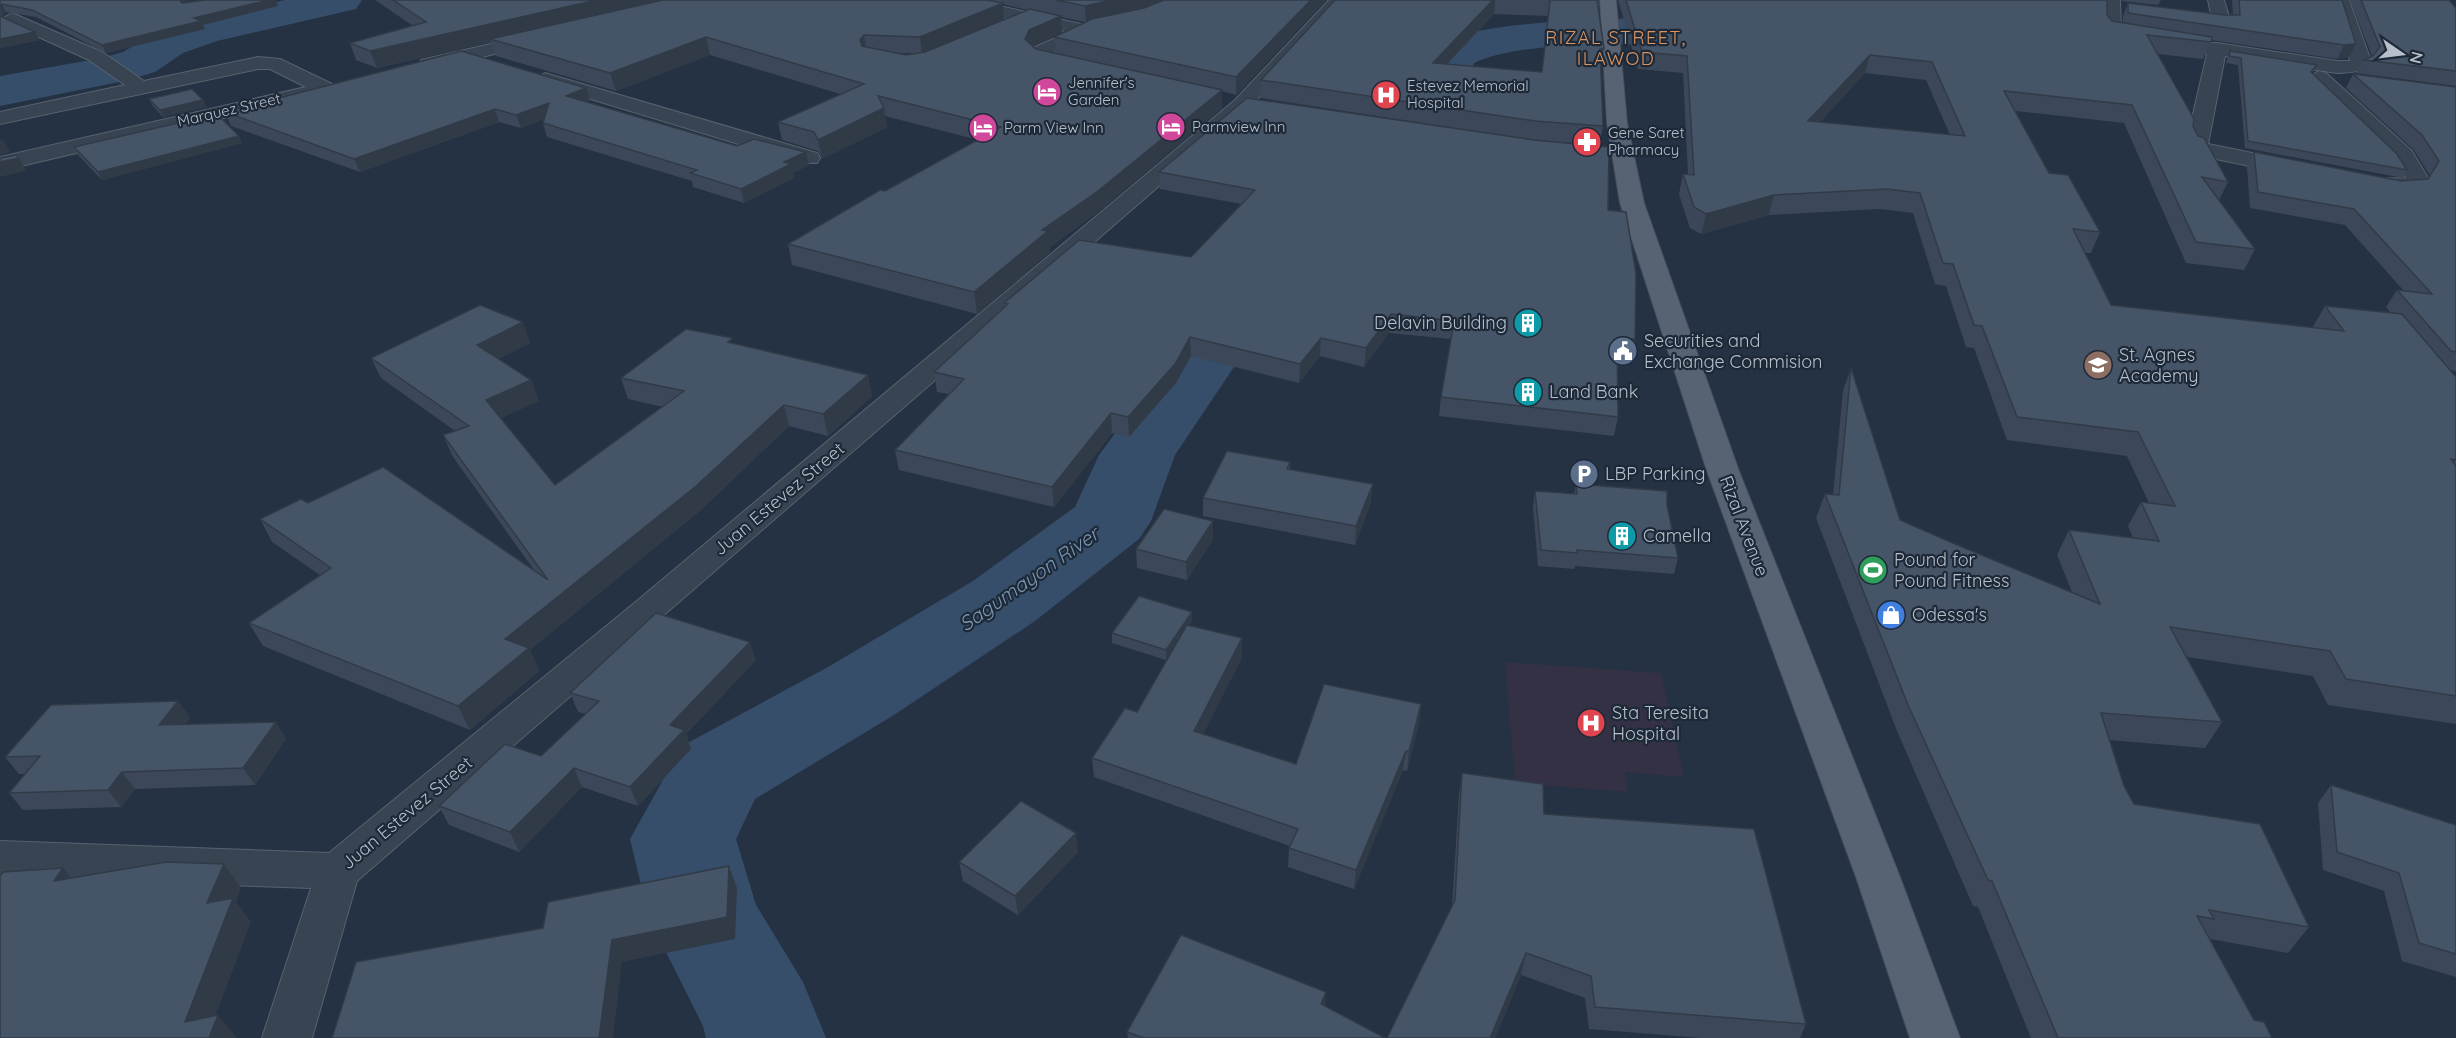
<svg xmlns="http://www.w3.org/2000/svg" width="2456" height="1038" viewBox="0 0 2456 1038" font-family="Quicksand,sans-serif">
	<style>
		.medical { fill: #333143 }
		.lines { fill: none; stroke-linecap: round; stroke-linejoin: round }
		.river { fill: #374e6b; fill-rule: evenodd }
		.minor-casing { stroke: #576270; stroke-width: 2 }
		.major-casing { stroke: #434d5c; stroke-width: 2 }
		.minor { fill: #394452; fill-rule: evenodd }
		.major { fill: #576372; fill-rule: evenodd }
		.wall { fill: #3c4859; fill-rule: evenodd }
		.shaded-wall { fill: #313b48 }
		.building { fill: #465467; stroke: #313b48; stroke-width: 1.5; fill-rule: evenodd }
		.labels { text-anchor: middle; stroke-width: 4.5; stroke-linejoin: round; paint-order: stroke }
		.far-poi-label { font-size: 15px; fill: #b6bfcc; stroke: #1e2938; text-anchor: start }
		.far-street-label { font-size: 15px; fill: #b6bfcc; stroke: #1e2938 }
		.far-quarter-label { font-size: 18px; letter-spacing: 1.5px; fill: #dc9561; stroke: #1e2938 }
		.poi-label { font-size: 18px; fill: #b6bfcc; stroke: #1e2938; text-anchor: start }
		.street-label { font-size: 18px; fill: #b6bfcc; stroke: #1e2938 }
		.water-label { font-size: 20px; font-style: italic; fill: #7c96b5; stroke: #1e2938 }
	</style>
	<rect width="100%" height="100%" fill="#243243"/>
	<path class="medical" d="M1505 662 1661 673 1684 777 1625 772 1628 792 1515 783Z"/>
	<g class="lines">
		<g class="river">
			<path d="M285 0H362L356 9 217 41 183 53 155 72 124 81 0 106V76L102 58 123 52 151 35 189 22Z"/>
			<path d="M1708 0H1764L1754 14 1694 29 1673 40 1658 44C1608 45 1519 42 1474 63L1471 73C1492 100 1531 107 1551 136L1543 147 1525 152 1507 147 1445 104 1423 74C1428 65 1432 53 1439 46 1465 21 1610 19 1650 18L1664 11Z"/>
			<path d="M1263 247 1285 252 1294 265 1285 278 1273 287 1244 352 1175 455 1151 521 1139 539 1035 621 894 715 755 799 736 839 756 905 803 982 826 1038H706L703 1026 649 918 630 839 682 746 828 667 973 581 1075 507 1099 455 1178 348 1224 265 1241 252Z"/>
		</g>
		<g class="minor-casing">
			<g id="minor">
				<path d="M940 0H972L1086 25 1095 30 1051 54 1080 62 1082 66 1073 72 1031 60 1029 56 1033 48 1069 32 948 5Z"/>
				<path d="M1329 0H1346L1249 108 357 881 312 1038H262L311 888 0 877V841L329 853 638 600 1235 100Z"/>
				<path d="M2104 0H2120L2121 28 2148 34 2151 38 2148 42 2142 43 2106 36 2103 32Z"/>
				<path d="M2208 0H2224L2230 20 2227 24 2184 21 2175 16 2184 11 2211 14Z"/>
				<path d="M2333 0H2349L2371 61C2363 73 2351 72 2337 73L2225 56 2208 144 2302 163 2305 168 2302 173 2294 175 2191 154 2186 144 2207 54 2193 51 2190 47 2193 43H2217L2337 61H2350Z"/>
				<path d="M12 13 102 52 144 81 258 57 280 59 332 84 335 88 325 94 0 171V157L306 87 270 69H258L0 124V112L125 85 89 60 6 22 3 18Z"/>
				<path d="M538 33 544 34 547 38 544 42 428 70 419 64 421 60Z"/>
				<path d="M2319 71 2326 73 2412 151 2428 178 2419 192 2411 194 2369 189 2366 184 2369 179 2406 178 2395 160 2312 81 2309 77Z"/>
				<path d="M545 73 817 153 820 158 817 163H801L538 83 535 79Z"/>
			</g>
		</g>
		<g class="major-casing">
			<path id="major" d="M1600 0H1616L1627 123 1644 203 1739 471 1900 877 1960 1038H1910L1856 877 1707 471 1620 203 1607 123Z"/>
		</g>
		<use href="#minor" class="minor"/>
		<use href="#major" class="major"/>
	</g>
	<g class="wall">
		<path d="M0 0H189L185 2 206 0H276L278 6 203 25 205 29 106 53 36 17 6 12 2 17 40 40 0 48Z"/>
		<path d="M375 0H1163L1142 8 1326 0 1236 95 1222 91V108L1099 211 1050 247V252L977 314 792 265 788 244 978 140 885 116 887 127 822 159 818 151 782 140 778 122 840 94 710 55 616 91 496 56 491 42 377 68 356 60 350 43 413 26ZM1003 4 1027 10 1004 19ZM1061 17 1085 22 1054 37 1056 53 1036 49 1033 46 1062 33ZM897 53H914L906 55Z"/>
		<path d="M1335 0H1600L1599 9 1604 49 1601 66 1603 126 1599 145 1532 140 1260 98 1261 80ZM1494 14 1548 16 1542 72 1447 64Z"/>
		<path d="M1618 0H2107V15L2112 21 2123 23V16L2128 3 2225 15H2233L2232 0H2342L2356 44 2349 57 2337 59 2211 40 2203 59 2158 54 2198 136 2228 182 2219 200 2255 249 2244 270 2186 263 2124 123 2015 111 2049 173 2100 232 2091 253H2084L2111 305 2312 328 2325 306 2391 313 2386 307 2397 290 2404 291 2345 225 2250 208 2247 167 2254 152 2401 181 2428 179 2430 176 2414 150 2346 88 2353 74 2456 87V371L2450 370 2456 377V724L2328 705 2313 676 2187 657 2222 722 2205 748 2109 740 2124 786 2134 804 2309 927 2288 953 2210 939 2254 1020 2272 1038H2031L1978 907 1973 906 1897 731 1816 518 1825 494 1833 495 1843 391 1851 368 1900 520 1955 544 2072 592 2057 555 2069 530 2133 538 2128 526 2141 502 2149 503 2127 456 2007 440 1974 348 1966 347 1946 286 1935 284 1913 213 1880 209 1769 215 1701 234 1690 228 1679 194 1683 174H1688L1683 73 1638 69ZM1865 73 1926 80 1950 135 1820 122Z"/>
		<path d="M2122 0H2161L2158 5 2122 1Z"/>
		<path d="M2350 0H2449L2456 8V86L2356 73 2364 60 2372 56Z"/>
		<path d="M2230 51 2317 65 2312 73 2407 170 2403 178 2245 148 2238 65 2226 63Z"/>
		<path d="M149 99 203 100 207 107 163 117 153 106Z"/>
		<path d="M590 101 587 102 737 146 806 152 809 165 793 173 794 178 744 203 693 187 692 181 547 137 543 123 544 119 521 128 499 122 360 172 231 126 225 112Z"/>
		<path d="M242 143 102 180 78 155 74 147Z"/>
		<path d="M1159 172 1608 210 1635 339 1631 358 1617 357 1618 417 1614 436 1439 416 1441 397 1451 339 1389 333 1364 367 1320 356 1299 383 1191 356 1176 383 1129 437 1112 433 1054 507 899 470 895 450 949 394 937 392 934 372 1005 307 1004 303 1191 257 1241 204 1160 189Z"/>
		<path d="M530 343 498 359 531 380 539 401 501 418 555 485 663 407 628 399 621 378 734 344 868 375 872 396 828 436 789 426 702 509 530 650 539 671 470 730 263 646 249 623 320 575 272 542 260 519 308 503 534 570 453 457 443 435 455 431 381 378 371 358Z"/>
		<path d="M1290 462V469L1371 502 1355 545 1203 516V498Z"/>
		<path d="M1576 484 1667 505 1678 558 1674 574 1575 566 1574 569 1538 566 1533 507 1535 491 1574 494Z"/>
		<path d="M1213 539 1187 580 1137 568 1136 549Z"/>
		<path d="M1192 612V621L1189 625 1242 657 1203 734 1296 764 1421 704 1419 723 1407 771 1403 770 1354 889 1288 867 1289 848 1290 846 1094 777 1092 758 1137 712 1172 651 1166 660 1112 643V633Z"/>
		<path d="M756 660 686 734 691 749 638 806 582 787 519 852 449 825 439 806 541 756 586 714 578 712 570 693Z"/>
		<path d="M178 701 190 718 185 724 286 739 255 785 135 789 121 807 23 810 9 793 25 774H19L5 757Z"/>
		<path d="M1462 773 1544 814 1806 1024 1800 1038H1701L1589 1029 1585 998 1521 975 1495 1038H1387L1452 906 1459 795Z"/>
		<path d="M2331 785 2456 825V977L2402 961 2384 891 2323 870 2318 803Z"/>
		<path d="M1078 852 1018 915 963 881 959 862Z"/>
		<path d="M1325 1006 1385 1038H1128L1127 1032Z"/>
	</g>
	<g class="shaded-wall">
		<path d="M180 0H189L182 5Z"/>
		<path d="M269 0H276L278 6 203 25 205 29 106 53 102 45 194 18Z"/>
		<path d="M597 0H672L490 39 491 42 377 68 370 51Z"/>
		<path d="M1112 0H1163L1132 12 1086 23 1085 6Z"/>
		<path d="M1311 0H1326L1236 95V77Z"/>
		<path d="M1493 0H1495L1494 14 1431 81 1433 63Z"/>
		<path d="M1003 3 1004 20 922 54 920 37Z"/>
		<path d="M2 4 6 12 1 18 0 6Z"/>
		<path d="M1061 16 1062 33 1031 47 1025 39 1029 30Z"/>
		<path d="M35 32 40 40 0 48V39Z"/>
		<path d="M864 35 867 52 863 57 860 40Z"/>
		<path d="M706 37 710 55 616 91 610 73Z"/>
		<path d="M2356 44 2349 57 2337 59 2344 45Z"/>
		<path d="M1870 55 1865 73 1803 140 1808 121Z"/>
		<path d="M586 88 590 101 570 109 566 96Z"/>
		<path d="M1222 90V108L1099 211 1050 247V252L977 314 974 292 1042 230Z"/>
		<path d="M203 100 207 107 163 117 160 110Z"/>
		<path d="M549 103 553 116 521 128 516 115Z"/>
		<path d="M884 108 887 127 822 159 818 140Z"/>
		<path d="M495 109 499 122 360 172 354 159Z"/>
		<path d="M239 136 242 143 102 180 98 172Z"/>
		<path d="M0 140H3L10 152 0 155Z"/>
		<path d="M806 152 809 165 793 173 794 178 744 203 741 189 784 162Z"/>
		<path d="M19 158 26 171 0 177V162Z"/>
		<path d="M1774 195 1769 215 1701 234 1706 214Z"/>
		<path d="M1391 314 1389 333 1364 367 1366 348Z"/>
		<path d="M523 322 530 343 485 366 477 345Z"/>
		<path d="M1190 337 1191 356 1176 383 1129 437 1128 417Z"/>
		<path d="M1321 338 1320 356 1299 383 1300 364Z"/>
		<path d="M868 375 872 396 828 436 823 414Z"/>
		<path d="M531 380 539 401 494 421 486 400Z"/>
		<path d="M784 405 789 426 702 509 530 650 539 671 470 730 458 706 505 639Z"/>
		<path d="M1111 413 1112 433 1054 507 1052 487Z"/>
		<path d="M1373 484 1371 502 1355 545 1356 526Z"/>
		<path d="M1213 521V539L1187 580 1186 562Z"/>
		<path d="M1192 612V621L1166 660V650Z"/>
		<path d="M1242 638V657L1195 750 1194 731Z"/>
		<path d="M750 642 756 660 686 734 691 749 638 806 630 787 670 725Z"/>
		<path d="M178 701 190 718 171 742 159 725Z"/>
		<path d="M1421 704 1419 723 1407 771 1409 752Z"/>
		<path d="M276 722 286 739 255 785 243 768Z"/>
		<path d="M1406 751 1403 770 1354 889 1356 870Z"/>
		<path d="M574 768 582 787 519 852 510 832Z"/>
		<path d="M122 772 135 789 121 807 108 790Z"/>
		<path d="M1076 833 1078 852 1018 915 1015 896Z"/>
		<path d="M224 864 241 888 236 902 251 922 207 1038 185 1022 207 903Z"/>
		<path d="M729 866 737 888 735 939 622 962 613 1038H599L612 940Z"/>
		<path d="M63 868 83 892 54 881Z"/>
		<path d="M1526 953 1521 975 1495 1038H1490Z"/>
		<path d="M1326 992 1325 1014 1321 1004Z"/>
		<path d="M218 1015 237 1038H209Z"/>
	</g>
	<g class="building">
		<path d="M0 0H180L182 3 206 0H269L194 18 201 21 102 45 32 10 2 4 0 6Z"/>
		<path d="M393 0H597L370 51 350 43 426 22Z"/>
		<path d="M663 0H987L1003 3 920 37 864 35 860 40 862 46 906 55 925 52 1030 9 1061 16 1029 30 1025 39 1036 49 1222 90 1098 191 1042 230 1048 231 974 292 788 244 880 190 885 191 1001 127 878 96 884 108 818 140 814 132 778 122 864 84 706 37 610 73 490 39Z"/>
		<path d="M1056 0H1112L1085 6Z"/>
		<path d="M1164 0H1311L1236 77 1054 37 1092 19 1144 8Z"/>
		<path d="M1335 0H1493L1433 63 1542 72 1550 0H1597L1604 49H1600L1603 126 1535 121 1261 80Z"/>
		<path d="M1626 0H2107V15L2112 21 2212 37 2211 42 2147 35 2194 119 2193 126 2198 136 2204 138 2228 182 2202 177 2255 249 2196 242 2132 105 2004 91 2049 173 2068 175 2100 232 2073 229 2111 305 2344 331 2325 306 2402 314 2456 377V460L2451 459 2456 466V696L2346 679 2330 651 2170 627 2222 722 2101 713 2124 786 2134 804 2260 824 2309 927 2209 910 2214 919 2197 916 2254 1020 2264 1022 2272 1038H2058L1992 881 1988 880 1908 705 1825 494 1839 495 1851 368 1900 520 1955 544 2100 604 2069 530 2159 541 2141 502 2175 506 2138 432 2017 417 1982 326 1974 325 1953 264 1943 263 1920 193 1887 189 1774 195 1706 214 1694 207 1683 174 1694 175 1687 56 1642 52ZM1870 55 1932 62 1965 136 1808 121Z"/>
		<path d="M2239 0H2342L2356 44 2344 45 2128 13V3L2225 15H2240Z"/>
		<path d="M2361 0H2449L2456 8V71L2364 60 2373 56 2380 47Z"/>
		<path d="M0 16 35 32 0 39Z"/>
		<path d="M461 51 586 88 566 96 737 146 754 139 806 152 784 162 791 164 741 189 690 173 697 170 543 123 549 103 516 115 495 109 354 159 225 112Z"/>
		<path d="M2230 51 2317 65 2311 72 2397 154 2407 170 2248 141 2241 58 2229 56Z"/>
		<path d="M2353 74 2456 87V352L2451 351 2397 290 2432 294 2354 209 2258 192 2254 152 2401 181 2428 179 2439 161 2422 135Z"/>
		<path d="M192 89 203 100 160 110 149 99Z"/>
		<path d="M1247 98 1534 140 1609 147 1608 210 1626 212 1636 274 1635 339 1617 338 1618 417 1441 397 1454 321 1391 314 1366 348 1321 338 1300 364 1190 337 1175 364 1128 417 1111 413 1052 487 895 450 964 379 934 372 1008 304 1004 303 1079 240 1191 257 1255 190 1159 172Z"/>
		<path d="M217 114 239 136 98 172 74 147Z"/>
		<path d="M16 155 19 158 0 162V158Z"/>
		<path d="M480 305 523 322 477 345 531 380 486 400 555 485 684 391 621 378 686 329 733 338 728 342 868 375 823 414 784 405 695 487 505 639 529 648 458 706 249 623 331 568 260 519 301 499 308 503 383 467 548 580 443 435 469 426 371 358Z"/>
		<path d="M1227 451 1290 462 1287 469 1373 484 1356 526 1203 498Z"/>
		<path d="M1576 484 1667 491V505L1678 558 1577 550V553L1541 550 1535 491 1577 494Z"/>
		<path d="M1164 509 1213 521 1186 562 1136 549Z"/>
		<path d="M1139 596 1192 612 1166 650 1112 633Z"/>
		<path d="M656 613 750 642 670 725 684 730 630 787 574 768 510 832 439 806 505 744 541 756 599 701 570 693Z"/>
		<path d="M1187 625 1242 638 1194 731 1296 764 1324 684 1421 704 1409 752 1406 751 1356 870 1289 848 1298 829 1092 758 1125 708 1137 712Z"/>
		<path d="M178 701 159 725 276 722 243 768 122 772 108 790 9 793 40 756 5 757 51 705Z"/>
		<path d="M1462 773 1543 784 1544 814 1754 829 1806 1024 1595 1007 1591 976 1526 953 1490 1038H1387L1455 900Z"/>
		<path d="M2331 785 2456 825V954L2419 943 2399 873 2337 852Z"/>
		<path d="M1021 801 1076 833 1015 896 959 862Z"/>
		<path d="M166 862 224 864 207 903 233 898 185 1022 218 1015 209 1038H0V876L3 872 63 868 54 881Z"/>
		<path d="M729 866 727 917 612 940 599 1038H332L356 962 543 928 548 902Z"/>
		<path d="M1181 935 1326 992 1321 1004 1385 1038H1144L1127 1032Z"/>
	</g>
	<defs>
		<g id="hotel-disc" transform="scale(1.5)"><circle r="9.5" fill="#d1479c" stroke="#1e2938"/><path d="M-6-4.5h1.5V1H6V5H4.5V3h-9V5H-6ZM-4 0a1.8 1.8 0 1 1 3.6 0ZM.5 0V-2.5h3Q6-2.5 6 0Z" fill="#fff"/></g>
		<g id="hospital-disc" transform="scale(1.5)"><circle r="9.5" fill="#e0444e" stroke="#1e2938"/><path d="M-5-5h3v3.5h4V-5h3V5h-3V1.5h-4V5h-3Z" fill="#fff"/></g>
		<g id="pharmacy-disc" transform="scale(1.5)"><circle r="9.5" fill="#e0444e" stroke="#1e2938"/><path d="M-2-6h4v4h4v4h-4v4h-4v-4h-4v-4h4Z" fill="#fff"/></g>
		<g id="building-disc" transform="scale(1.5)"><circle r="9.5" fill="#0f9aa8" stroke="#1e2938"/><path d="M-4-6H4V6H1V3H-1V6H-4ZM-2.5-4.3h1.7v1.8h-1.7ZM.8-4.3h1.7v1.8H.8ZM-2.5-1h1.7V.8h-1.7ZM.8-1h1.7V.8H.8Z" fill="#fff"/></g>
		<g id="civic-disc" transform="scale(1.5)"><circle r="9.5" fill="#5c6f8a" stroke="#1e2938"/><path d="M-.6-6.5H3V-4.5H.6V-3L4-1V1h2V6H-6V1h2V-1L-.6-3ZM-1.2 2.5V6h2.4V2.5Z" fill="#fff"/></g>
		<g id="school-disc" transform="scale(1.5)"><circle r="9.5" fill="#8d6e63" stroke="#1e2938"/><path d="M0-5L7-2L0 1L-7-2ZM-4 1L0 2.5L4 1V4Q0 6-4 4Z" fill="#fff"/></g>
		<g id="parking-disc" transform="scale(1.5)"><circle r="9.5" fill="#5c6f8a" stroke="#1e2938"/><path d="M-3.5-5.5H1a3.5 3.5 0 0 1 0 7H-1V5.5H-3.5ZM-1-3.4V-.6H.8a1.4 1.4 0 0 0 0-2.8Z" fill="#fff"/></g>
		<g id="stadium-disc" transform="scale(1.5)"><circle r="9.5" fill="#2e9e5b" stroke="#1e2938"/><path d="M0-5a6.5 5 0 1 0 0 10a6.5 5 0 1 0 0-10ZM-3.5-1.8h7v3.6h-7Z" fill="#fff"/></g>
		<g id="shop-disc" transform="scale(1.5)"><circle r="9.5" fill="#3f7fe0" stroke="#1e2938"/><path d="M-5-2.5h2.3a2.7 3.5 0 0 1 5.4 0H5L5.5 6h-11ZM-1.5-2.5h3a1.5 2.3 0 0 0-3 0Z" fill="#fff"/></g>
	</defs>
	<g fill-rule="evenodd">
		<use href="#hotel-disc" x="1047" y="92"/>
		<use href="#hospital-disc" x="1386" y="95"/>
		<use href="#hotel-disc" x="1171" y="127"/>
		<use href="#hotel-disc" x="983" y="128"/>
		<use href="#pharmacy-disc" x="1587" y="142"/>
		<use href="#building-disc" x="1528" y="323"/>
		<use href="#civic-disc" x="1623" y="351"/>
		<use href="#school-disc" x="2098" y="365"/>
		<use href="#building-disc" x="1528" y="392"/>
		<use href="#parking-disc" x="1584" y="474"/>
		<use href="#building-disc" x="1622" y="536"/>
		<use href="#stadium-disc" x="1873" y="570"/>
		<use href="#shop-disc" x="1891" y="615"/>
		<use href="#hospital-disc" x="1591" y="723"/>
	</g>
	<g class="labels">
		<g class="far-poi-label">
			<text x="1068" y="88">Jennifer's<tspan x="1068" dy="17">Garden</tspan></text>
			<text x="1407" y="91">Estevez Memorial<tspan x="1407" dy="17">Hospital</tspan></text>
			<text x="1192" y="132">Parmview Inn</text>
			<text x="1004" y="133">Parm View Inn</text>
			<text x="1608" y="138">Gene Saret<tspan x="1608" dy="17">Pharmacy</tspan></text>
		</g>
		<g class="far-street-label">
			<text transform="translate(229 110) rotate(-13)" y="5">Marquez Street</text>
		</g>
		<g class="far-quarter-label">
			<text x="1616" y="44">RIZAL STREET,<tspan x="1616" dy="21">ILAWOD</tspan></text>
		</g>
		<g class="poi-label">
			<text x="1507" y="329" text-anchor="end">Delavin Building</text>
			<text x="1644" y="347">Securities and<tspan x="1644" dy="21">Exchange Commision</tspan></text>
			<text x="2119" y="361">St. Agnes<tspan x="2119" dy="21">Academy</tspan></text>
			<text x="1549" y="398">Land Bank</text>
			<text x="1605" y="480">LBP Parking</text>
			<text x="1643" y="542">Camella</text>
			<text x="1894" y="566">Pound for<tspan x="1894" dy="21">Pound Fitness</tspan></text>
			<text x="1912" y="621">Odessa's</text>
			<text x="1612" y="719">Sta Teresita<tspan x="1612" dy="21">Hospital</tspan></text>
		</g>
		<g class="street-label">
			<text transform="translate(779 499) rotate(-40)" y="6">Juan Estevez Street</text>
			<text transform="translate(1744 526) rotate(69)" y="6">Rizal Avenue</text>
			<text transform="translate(407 813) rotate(-40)" y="6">Juan Estevez Street</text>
		</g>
		<g class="water-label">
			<text transform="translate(1029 579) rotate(-35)" y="7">Sagumayon River</text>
		</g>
	</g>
	<g transform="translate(2402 54) rotate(104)" stroke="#1e2938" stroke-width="4.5" paint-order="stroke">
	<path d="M0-4.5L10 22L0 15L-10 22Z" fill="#b6bfcc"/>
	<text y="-9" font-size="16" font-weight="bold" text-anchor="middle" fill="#b6bfcc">N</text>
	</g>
</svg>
